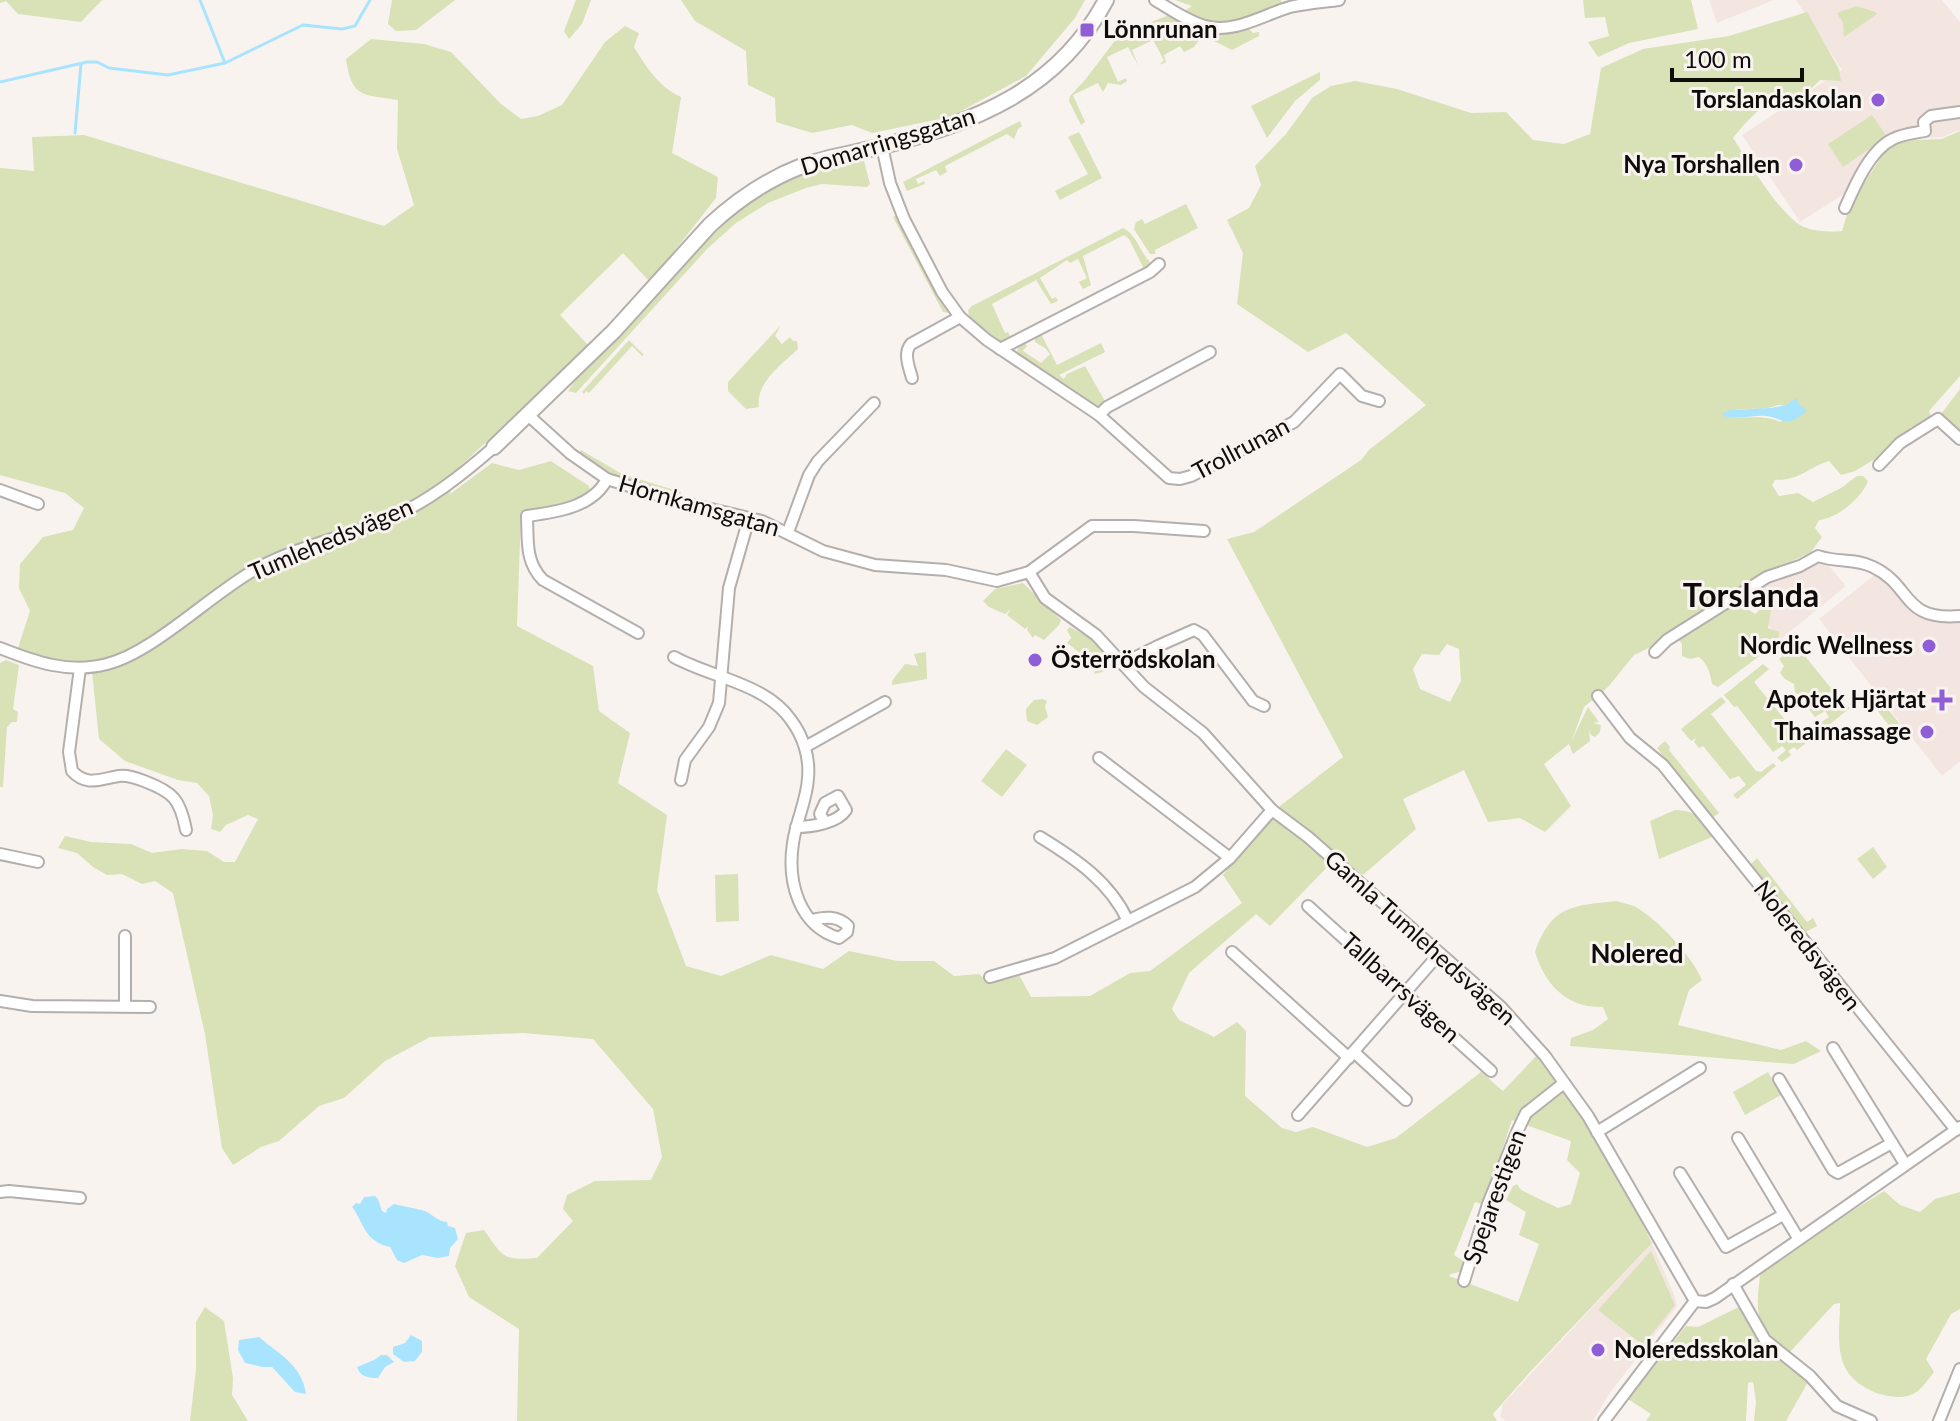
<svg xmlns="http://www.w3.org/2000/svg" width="1960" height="1421" viewBox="0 0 1960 1421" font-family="Lato,sans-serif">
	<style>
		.built { fill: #f3e6e0 }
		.green { fill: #d9e1b7; fill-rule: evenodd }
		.water { fill: #a9e4ff }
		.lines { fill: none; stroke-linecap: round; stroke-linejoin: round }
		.stream { stroke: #a9e4ff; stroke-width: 3 }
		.street-casing { stroke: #b4afac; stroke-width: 14 }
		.secondary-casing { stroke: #b4afac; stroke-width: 18 }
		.street { stroke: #fff; stroke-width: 10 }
		.secondary { stroke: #fff; stroke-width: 14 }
		.poi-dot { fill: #8f5ed7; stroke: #f9f3f0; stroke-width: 3 }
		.labels { text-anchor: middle; stroke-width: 6; stroke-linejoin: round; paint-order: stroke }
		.poi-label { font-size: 24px; font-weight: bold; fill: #0f0d0c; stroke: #f9f3f0; text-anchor: end }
		.street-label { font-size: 24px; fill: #0f0d0c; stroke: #f9f3f0 }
		.neighbourhood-label { font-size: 26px; font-weight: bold; fill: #0f0d0c; stroke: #f9f3f0 }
		.district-label { font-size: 32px; font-weight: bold; fill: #0f0d0c; stroke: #f9f3f0 }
	</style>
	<rect width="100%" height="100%" fill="#f9f3f0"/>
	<g class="built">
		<path d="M1709 0H1774L1717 23Z"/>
		<path d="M1796 0H1942L1960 22V130L1943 137 1911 139 1879 157 1841 196 1800 222 1742 135 1842 70Z"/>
		<path d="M1819 554 1846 586 1780 640 1744 593Z"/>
		<path d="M1882 569 1923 617 1960 622V761L1942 776 1819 619Z"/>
		<path d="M1652 1243 1675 1297 1677 1306 1609 1394 1593 1421H1506L1500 1417 1503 1404Z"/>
	</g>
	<g class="green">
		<path d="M0 0H102L81 22 18 14 6 1 0 3Z"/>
		<path d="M392 0H455L416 30 396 31 388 24Z"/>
		<path d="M576 0H591L582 24 569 39 564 31Z"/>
		<path d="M681 0H1085L1075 18 1026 76 950 117 872 133 852 125 812 133 776 122 775 98 748 85 746 51 695 21Z"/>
		<path d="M1175 0H1281L1282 6C1249 19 1221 31 1187 13L1184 11 1192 6Z"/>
		<path d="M1583 0H1691L1698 29 1629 43 1598 57 1588 42 1609 36 1605 17 1585 18Z"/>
		<path d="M1856 6 1876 12 1877 14 1844 37 1843 23 1837 13Z"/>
		<path d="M1807 12 1839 69 1841 81 1820 80 1810 90 1813 108C1807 106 1797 99 1790 98 1766 97 1746 122 1733 138 1748 161 1781 217 1804 227 1816 232 1830 232 1842 231L1850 204 1892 141 1942 139 1960 131V376L1929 411 1932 420 1920 427H1910V432L1880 456 1855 471 1841 475 1829 461C1806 468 1802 480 1775 480L1772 485 1779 496 1798 493 1813 502 1841 488 1857 476H1863L1868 481C1862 498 1836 519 1819 520L1815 528 1822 537 1811 552 1749 581V610L1755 614 1760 610H1771L1768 628 1779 632 1778 642 1718 687 1712 684C1710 673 1708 664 1699 657L1690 659 1682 656V644L1675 635 1634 655 1608 687 1584 707 1572 740 1588 707 1599 722 1593 723 1601 725 1600 732 1595 737 1591 735 1589 729 1590 741 1573 754 1569 744 1544 764 1571 806 1545 832 1520 818 1488 822 1464 770 1403 799 1416 829 1363 875 1338 856 1270 926 1256 914 1189 973 1172 1009 1179 1020 1214 1037 1237 1022 1246 1031 1245 1096 1282 1128 1296 1132 1313 1127 1367 1147 1396 1138 1481 1072 1503 1091 1538 1054 1614 1166 1652 1243 1529 1373 1493 1414 1497 1421H517L519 1329 469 1297 455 1266 466 1233 484 1230C503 1257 503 1261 537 1258L573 1221 563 1209 567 1195 595 1181 651 1180 662 1157 653 1109 593 1039 523 1033 430 1037 385 1061 344 1098 319 1106 279 1141 261 1147 233 1165 222 1148 205 1034 173 893 155 881 142 884 122 874 107 875 93 867 77 853 58 848 65 836 91 842 131 844 152 853 182 849 207 851 224 862H235L258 819 248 815 226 825 220 832 211 829 213 815 209 796 197 783 178 780 125 761 99 739 91 662 54 660 18 648 30 611 19 588 20 564 43 537 73 530 84 508 65 493 0 475V168L34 171 32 137 84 135 384 226 414 205 397 149 398 100C363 94 352 99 346 59L371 39 424 44 451 52 501 104 521 119 538 116 562 105 605 42 625 26 639 33 634 47C647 68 659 87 681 97L672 153 718 177 716 198 650 282 623 253 560 315 589 346 454 472 450 494 492 463 519 470 551 461 589 486 590 491 559 506 521 513 517 626 593 666 599 711 630 733 618 783 667 815 657 890 686 966 721 976 771 955 823 969 849 951 898 961H934L954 976 979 974 986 980 1018 973 1031 997 1090 996 1130 973 1150 971 1242 903 1223 875 1280 806 1343 757 1227 539 1254 532 1361 460 1369 450 1426 405 1346 333 1308 352 1237 304 1243 253 1227 220 1249 208 1261 185 1255 166 1286 134 1312 98 1331 86 1355 81 1397 89 1471 113 1506 112 1533 140 1564 144 1590 134 1601 68 1643 49 1729 36ZM1778 405 1800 406 1780 422C1761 413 1743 421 1723 415 1737 404 1761 413 1778 405ZM1447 644 1459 649 1461 681 1450 702 1420 689 1413 669 1422 654 1439 655ZM1512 1120 1571 1141 1567 1160 1580 1173 1571 1204 1558 1208 1521 1190 1517 1184 1513 1186 1506 1200 1526 1212 1519 1235 1539 1244 1518 1302 1449 1276 1451 1274 1463 1271 1466 1263 1454 1255 1475 1202 1484 1205Z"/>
		<path d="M1169 15 1197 31 1200 39 1194 47 1184 52 1180 46 1164 55 1166 62 1159 65 1164 60 1153 40 1132 50 1139 67 1128 47 1107 57 1118 82 1126 78 1127 81 1121 85 1108 83 1103 92 1098 83 1073 95 1085 122 1081 125 1069 101 1070 96 1085 80 1120 34Z"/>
		<path d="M1249 29 1253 33 1259 32V36L1232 50 1210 39 1214 33Z"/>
		<path d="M1320 72V80L1295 101 1267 138 1251 106Z"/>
		<path d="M1872 115 1887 137 1843 167 1828 144Z"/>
		<path d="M1020 121 1022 126 1018 129 1014 139 1007 134 945 166 947 172 940 176 936 170 916 179 918 184 924 181 925 184 907 191 903 182Z"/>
		<path d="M1079 132 1102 178 1060 200 1055 191 1088 174 1068 137Z"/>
		<path d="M858 159 864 161 870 184 867 187 822 184 806 188 768 203 736 223 708 248 576 393 568 391 578 377 722 221 755 197 792 178Z"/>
		<path d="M1186 204 1198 228 1155 250V254H1150L1134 229 1136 222 1142 219 1145 224Z"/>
		<path d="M897 215 950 310 948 313 943 312 893 217Z"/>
		<path d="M1123 228C1136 234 1140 252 1150 262L1145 271 1129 239 1124 235 1083 256 1091 285 1083 289 1079 282 1087 278 1078 259 1070 263 1067 260 1040 278 1052 299 1056 297 1058 301 1051 304 1036 280 992 304 1005 333 1008 332 1012 340 1002 343 969 317 968 310 972 306Z"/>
		<path d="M781 325 775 336 782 344 790 337 793 341H797L798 349C782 364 755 383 759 407L746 409 728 391V382Z"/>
		<path d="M1041 334 1057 365 1101 343 1105 352 1059 375 1064 379 1067 374 1085 366 1106 403 1100 406 1092 404 1017 353 1018 347 1025 343 1027 346 1023 351 1041 363 1050 354 1045 348 1035 342V337Z"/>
		<path d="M629 340 644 355 642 356 632 346 589 393 586 391 584 394 582 392Z"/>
		<path d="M1960 389V432L1941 414Z"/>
		<path d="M581 450 622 474 681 492 680 498 626 482 578 454Z"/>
		<path d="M1023 583 1061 620 1059 625 1044 640 1035 635 1033 638 1027 630 1028 626 1025 629 1007 615 1011 609 1005 614 989 607 983 601 995 589Z"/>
		<path d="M1070 627 1090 638 1110 658 1111 661 1103 672 1094 674 1097 666 1067 643 1071 638 1067 630Z"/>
		<path d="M1796 645 1843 703 1850 708 1825 728 1820 723 1829 717 1825 711 1815 717 1795 692 1794 684 1785 679 1780 673 1784 666 1779 659Z"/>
		<path d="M926 652 927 679 892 685V681L905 664 918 666 914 654Z"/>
		<path d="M6 660 19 665 13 709 18 712 17 722H12L7 727 3 787H0V663Z"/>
		<path d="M1763 664 1769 669 1754 682 1799 737 1804 738 1816 728 1819 733 1797 750 1794 747 1788 751 1791 755 1782 762 1777 758 1786 750 1782 746 1773 752 1737 706 1734 707 1724 695Z"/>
		<path d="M1874 692 1908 734 1900 740 1867 697Z"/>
		<path d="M1721 697 1726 702 1711 714 1756 771 1761 772 1773 763 1776 766 1737 799 1733 795 1746 785 1739 776 1730 779 1703 746 1699 748 1694 742 1696 738 1691 741 1681 729Z"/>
		<path d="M1043 699 1047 701 1045 706 1048 717 1037 725 1027 721 1026 709 1034 700Z"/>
		<path d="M1665 741 1670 747 1669 750 1719 813 1712 818 1657 748Z"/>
		<path d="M1006 749 1027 765 1002 797 981 781Z"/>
		<path d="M1675 810C1698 811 1701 819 1712 837L1659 859 1650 821Z"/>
		<path d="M1873 847 1887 867 1873 879 1857 859Z"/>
		<path d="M1757 858 1807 922 1813 918 1817 926 1804 933 1750 865Z"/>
		<path d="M738 874 739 921 716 922 715 875Z"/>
		<path d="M1616 901C1622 903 1629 904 1634 906 1658 919 1692 956 1702 980L1689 990 1678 1025 1781 1050 1806 1041 1821 1051 1794 1064 1570 1046 1571 1038 1593 1030 1608 1019 1603 1007C1566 1008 1545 984 1535 952 1552 905 1572 906 1616 901Z"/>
		<path d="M1768 1072 1781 1095 1745 1115 1733 1092Z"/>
		<path d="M1884 1191 1900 1205 1920 1212 1935 1199 1960 1192V1309L1951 1314 1926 1359 1934 1372C1927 1381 1919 1394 1907 1396 1885 1401 1852 1386 1844 1365 1836 1346 1840 1324 1840 1303L1834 1304 1788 1354C1756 1324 1755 1318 1760 1275L1830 1225Z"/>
		<path d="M1651 1251 1675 1305 1643 1345 1598 1310Z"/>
		<path d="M1739 1304 1760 1342 1808 1382 1786 1421H1754L1756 1402 1753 1382 1748 1383 1746 1421H1646L1651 1414 1628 1399 1686 1326 1698 1327 1739 1307Z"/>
		<path d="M205 1307 224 1321 233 1378 232 1395 248 1421H190L196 1369V1322Z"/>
	</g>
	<g class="water">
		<path d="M1796 398 1800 406 1807 410C1785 433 1780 413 1757 416 1745 417 1735 419 1723 416V413L1731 410 1771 408 1786 405Z"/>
		<path d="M375 1196 378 1199 382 1211 386 1213 387 1209 394 1204C399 1205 422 1210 425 1211 433 1215 438 1221 447 1222L448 1226 455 1228 458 1239 450 1248 449 1256 438 1258 422 1255 404 1263 397 1260 390 1247C363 1241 364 1222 352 1207L356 1203 360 1204 364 1197Z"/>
		<path d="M411 1335 422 1341V1352L415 1361 404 1362 393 1354V1347L405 1343Z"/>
		<path d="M259 1337C280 1355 302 1365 306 1394L295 1392 272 1367H262L245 1363 238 1350 239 1340Z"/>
		<path d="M381 1355H387L394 1362 385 1367 378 1378C369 1378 360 1377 357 1367L374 1360Z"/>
	</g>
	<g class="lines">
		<g class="stream">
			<path d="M200 0 225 63"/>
			<path d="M0 82 87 62H97L109 68 168 75 225 63 303 25 342 29 355 26 370 0"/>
			<path d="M75 133 81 64"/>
		</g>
		<g class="street-casing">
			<g id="street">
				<path d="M1155 0C1170 9 1187 21 1205 26 1234 34 1263 15 1290 7 1306 3 1323 2 1339 0"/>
				<path d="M882 146 890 183 904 219 942 292 960 317 987 340 1099 415 1169 478 1180 479 1191 476 1294 422 1340 374 1362 396 1379 401"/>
				<path d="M1845 208C1855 185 1870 150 1893 139 1902 134 1915 133 1925 131L1924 122 1931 116 1960 112"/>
				<path d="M1000 349 1150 272 1159 264"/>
				<path d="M912 378C909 367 903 353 911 344L960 317"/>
				<path d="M528 415 571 454 607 479 677 501 762 521 823 551 875 565 946 570 997 581 1029 572 1092 526H1134L1204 531"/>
				<path d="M1099 415 1107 407 1210 352"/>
				<path d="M1879 465 1900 443 1938 419 1960 439"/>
				<path d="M607 479C593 507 557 512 527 516 528 540 525 562 543 580L638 633"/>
				<path d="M0 490 38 504"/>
				<path d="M788 532 809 475 818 461 874 403"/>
				<path d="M1029 572 1045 598 1096 635 1144 687 1203 733 1272 810 1308 837 1501 1007 1545 1056 1588 1116 1695 1301 1706 1302 1715 1298 1960 1127"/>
				<path d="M0 648C35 662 69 674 107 664 154 652 211 594 256 569 298 546 345 537 388 519 428 502 462 475 494 447"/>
				<path d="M1655 652 1667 640 1767 577 1800 566 1818 556C1838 563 1855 558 1873 567 1913 586 1901 621 1960 616"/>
				<path d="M674 657C712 678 765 683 791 720 803 736 810 757 808 778 807 800 796 821 793 843 787 882 799 926 839 938L847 932 848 926C837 915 824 917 811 920"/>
				<path d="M1122 664 1158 646 1194 630 1203 635 1253 701 1264 706"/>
				<path d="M80 668 69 752 72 771C87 787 100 779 119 776 128 775 136 778 144 781 173 792 180 799 186 830"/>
				<path d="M1598 696 1630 738 1663 765 1956 1130"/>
				<path d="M805 747 885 702"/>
				<path d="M1099 758 1230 858"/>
				<path d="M681 780 685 760 709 727 719 703 729 588 749 518"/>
				<path d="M796 827C811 827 838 823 846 810L838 796 825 803 820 814 824 821"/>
				<path d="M1040 837C1076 859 1110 882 1128 921"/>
				<path d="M0 854 38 862"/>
				<path d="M1308 906 1491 1071"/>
				<path d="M1232 952 1349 1058"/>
				<path d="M990 977 1055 958 1195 887 1230 858 1272 810"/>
				<path d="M0 1001 32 1006 150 1007"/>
				<path d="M125 1006V936"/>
				<path d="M1833 1048 1905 1164"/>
				<path d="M1354 1052 1406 1100"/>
				<path d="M1779 1079 1833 1170 1838 1173 1892 1143"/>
				<path d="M1298 1115 1439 954"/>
				<path d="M1597 1132 1700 1068"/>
				<path d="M1738 1138 1798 1238"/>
				<path d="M1680 1173 1726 1247 1783 1215"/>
				<path d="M0 1192 9 1191 80 1198"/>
				<path d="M1464 1281 1488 1204 1517 1132 1526 1113 1564 1083"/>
				<path d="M1733 1284 1765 1340 1810 1376 1837 1406 1871 1421"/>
				<path d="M1604 1421 1695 1301"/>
				<path d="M1939 1421 1960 1369"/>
			</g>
		</g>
		<g class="secondary-casing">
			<path id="secondary" d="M494 447 614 331 710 225C737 200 768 179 802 166 827 157 854 153 879 147 973 123 1058 91 1106 0"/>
		</g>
		<use href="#street" class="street"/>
		<use href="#secondary" class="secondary"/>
	</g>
	<g class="poi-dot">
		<rect x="1079" y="22" width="16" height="16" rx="4"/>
		<circle cx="1878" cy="100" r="8"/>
		<circle cx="1796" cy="165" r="8"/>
		<circle cx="1929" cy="646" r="8"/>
		<circle cx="1035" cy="660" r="8"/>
		<path d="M1938 688h8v8h8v8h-8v8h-8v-8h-8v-8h8z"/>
		<circle cx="1927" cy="732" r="8"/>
		<circle cx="1598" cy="1350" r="8"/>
	</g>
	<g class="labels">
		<g class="poi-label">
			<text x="1103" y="38" text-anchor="start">Lönnrunan</text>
			<text x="1862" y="108">Torslandaskolan</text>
			<text x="1780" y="173">Nya Torshallen</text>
			<text x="1913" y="654">Nordic Wellness</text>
			<text x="1051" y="668" text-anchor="start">Österrödskolan</text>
			<text x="1926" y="708">Apotek Hjärtat</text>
			<text x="1911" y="740">Thaimassage</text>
			<text x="1614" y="1358" text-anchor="start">Noleredsskolan</text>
		</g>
		<g class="street-label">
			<text transform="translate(888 142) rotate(-17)" y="8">Domarringsgatan</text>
			<text transform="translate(1241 449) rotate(-28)" y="8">Trollrunan</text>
			<text transform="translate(699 506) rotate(16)" y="8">Hornkamsgatan</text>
			<text transform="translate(331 540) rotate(-23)" y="8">Tumlehedsvägen</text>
			<text transform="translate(1420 938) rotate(42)" y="8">Gamla Tumlehedsvägen</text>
			<text transform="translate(1807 946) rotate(52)" y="8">Noleredsvägen</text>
			<text transform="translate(1400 988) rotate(42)" y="8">Tallbarrsvägen</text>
			<text transform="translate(1495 1197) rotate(-70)" y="8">Spejarestigen</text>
		</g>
		<g class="neighbourhood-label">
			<text x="1637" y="963">Nolered</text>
		</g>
		<g class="district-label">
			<text x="1751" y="607">Torslanda</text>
		</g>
	</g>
	<path d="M1672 68v12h130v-12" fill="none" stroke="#0f0d0c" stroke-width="4"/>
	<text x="1684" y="68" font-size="24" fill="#0f0d0c" stroke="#f9f3f0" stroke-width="6" paint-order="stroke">100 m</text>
</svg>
